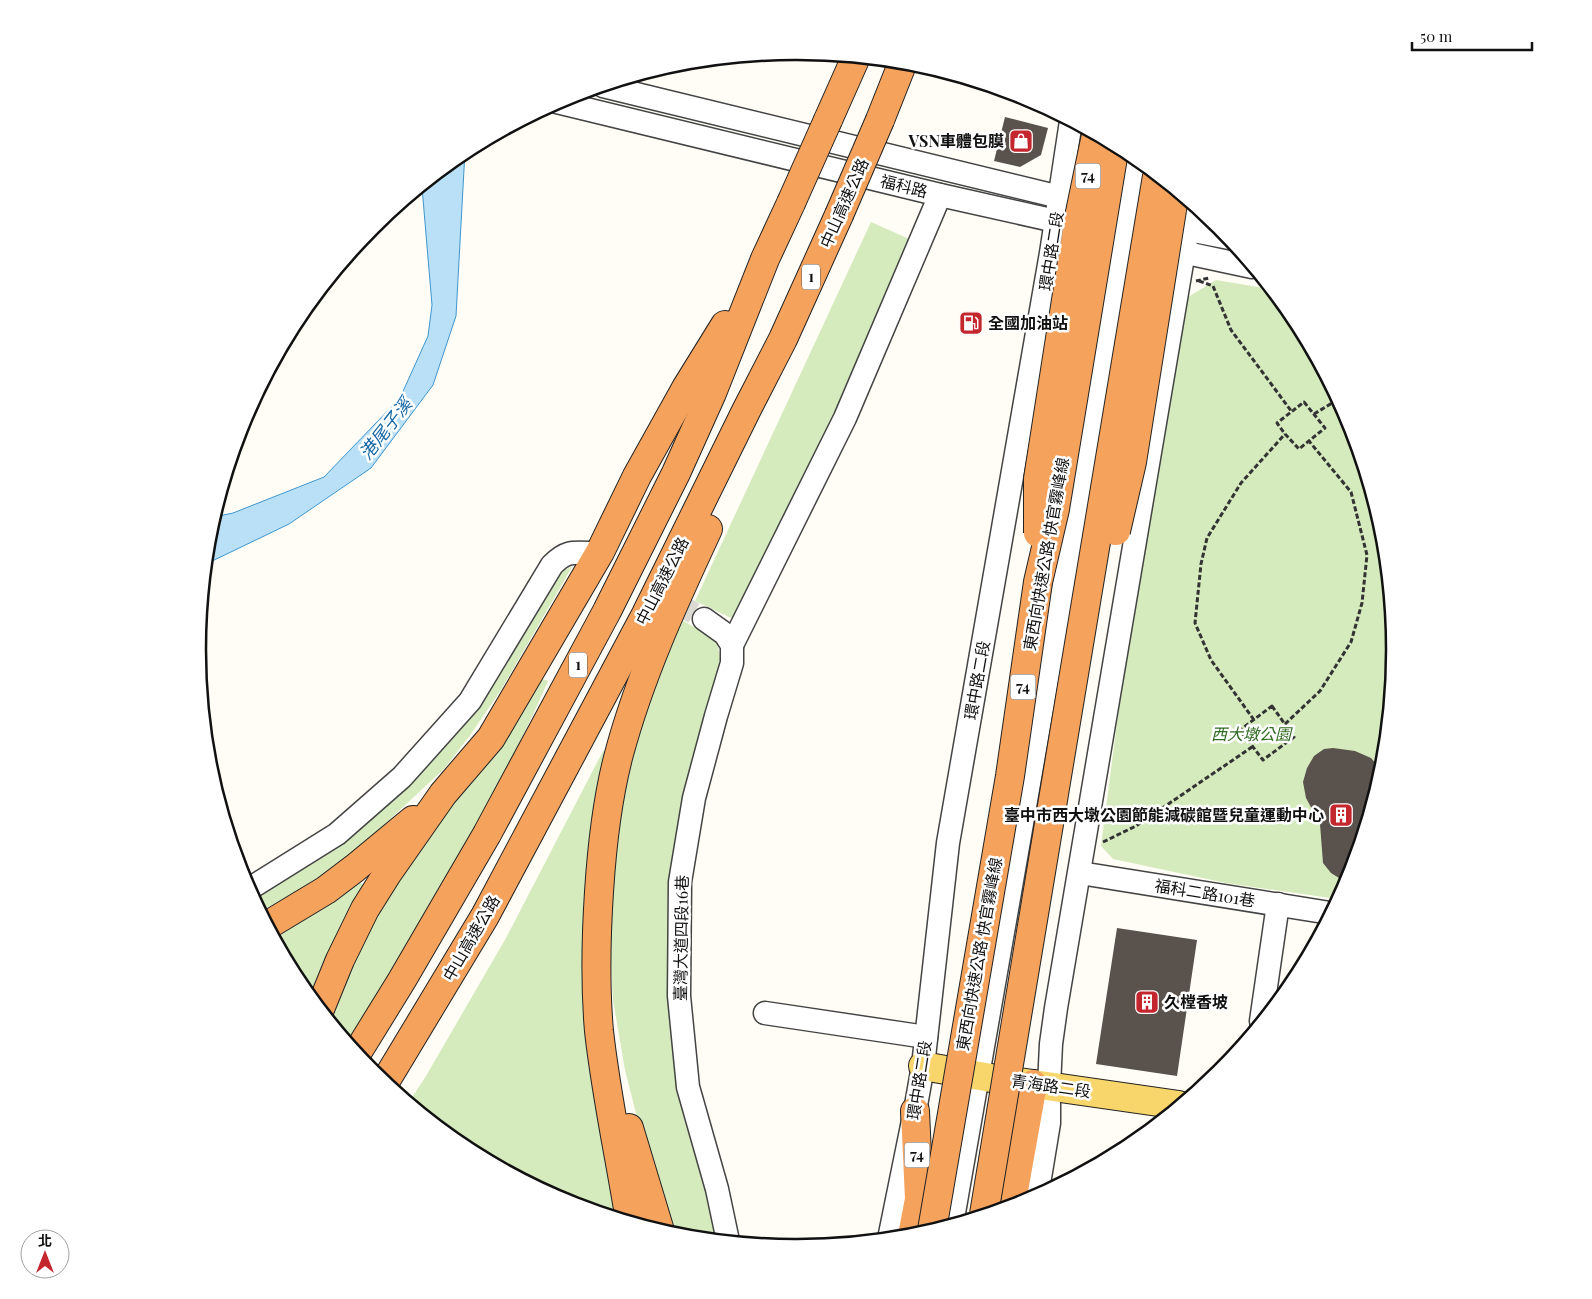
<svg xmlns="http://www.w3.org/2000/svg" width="1592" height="1299" viewBox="0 0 1592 1299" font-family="'Playfair Display','Noto Sans TC',serif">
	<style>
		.green { fill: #d5ebbd }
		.water { fill: #b9e0f7; stroke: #3f96cf }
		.building { fill: #5a524d }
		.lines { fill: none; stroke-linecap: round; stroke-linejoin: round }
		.minor-tunnel { stroke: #dbdad3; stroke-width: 22; stroke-dasharray: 22 11; stroke-linecap: butt }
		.minor-casing { stroke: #444; stroke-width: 25 }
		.major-casing { stroke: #222; stroke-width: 30 }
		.highway-casing { stroke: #222; stroke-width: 30 }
		.path { stroke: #333; stroke-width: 3; stroke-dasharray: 5 2.5; stroke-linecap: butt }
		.minor { stroke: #fff; stroke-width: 22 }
		.major { stroke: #f9d66b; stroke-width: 28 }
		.highway { stroke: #f5a25d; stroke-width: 28 }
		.highway-bridge-casing { stroke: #222; stroke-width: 30; stroke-linecap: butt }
		.highway-bridge { stroke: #f5a25d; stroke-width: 28 }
		.labels { text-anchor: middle; stroke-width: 5; stroke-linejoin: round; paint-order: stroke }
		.shield { fill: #fff; stroke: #585858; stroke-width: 1 }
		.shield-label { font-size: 15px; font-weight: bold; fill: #111 }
		.poi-label { font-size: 16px; font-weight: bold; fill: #111; stroke: #fff; text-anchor: end }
		.street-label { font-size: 16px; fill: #111; stroke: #fff }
		.park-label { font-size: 16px; font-style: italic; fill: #2f6b1f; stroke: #fff }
		.water-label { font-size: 18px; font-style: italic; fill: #1768a6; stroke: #fff }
		.rim { fill: none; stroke: #111; stroke-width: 2.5 }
	</style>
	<rect width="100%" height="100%" fill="#fffdf5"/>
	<g class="green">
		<path d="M871 222 916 242 740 622 695 601Z"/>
		<path d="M1216 280 1270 289 1294 317 1349 421 1383 533 1394 650 1383 767 1349 879 1337 899 1226 883 1113 859 1101 846 1123 677 1182 318 1188 297Z"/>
		<path d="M572 567 501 690 471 734 444 769 373 835 332 869 297 891 261 911 251 894 384 801 558 572Z"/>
		<path d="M682 620 717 641 721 662 670 920 720 1240 679 1236 670 1234 641 1133 625 1070 613 1000 609 930 611 846 635 738Z"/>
		<path d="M537 677 548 681C493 808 419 925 349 1044L326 1015 403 861Z"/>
		<path d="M603 751 612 753 599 805 623 1219 567 1202 463 1147 409 1102 426 1076 506 938Z"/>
		<path d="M356 881 370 887 313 999 298 982 274 936Z"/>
	</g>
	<path class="water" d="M465 151 456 316 433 385 371 468 289 524 206 564 209 533 214 517 233 513 324 477 400 398 428 336 432 305 422 187Z"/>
	<g class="building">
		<path d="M1005 117 1048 128 1041 155 1020 167 994 161Z"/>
		<path d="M1333 748 1355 751 1371 758 1377 765 1381 773 1347 883 1331 873 1323 863 1320 824 1306 798 1303 782 1307 768 1314 756 1324 749Z"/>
		<path d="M1117 928 1197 940 1177 1076 1096 1064Z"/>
	</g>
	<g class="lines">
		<path class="minor-tunnel" d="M589 553 704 619"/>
		<g class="minor-casing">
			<g id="minor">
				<path d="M603 86 1072 200"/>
				<path d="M557 102 940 195 1069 224"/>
				<path d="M1173 227 1229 238"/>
				<path d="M1168 249 1252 267"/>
				<path d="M704 619 725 634 732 645V663L716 716 694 798 680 882 679 996 688 1087 717 1189 728 1241"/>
				<path d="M732 645 845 418 940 195"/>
				<path d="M1080 873 1330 913"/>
				<path d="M249 889 337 834 402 777 470 701 552 565C565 552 571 552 589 553"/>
				<path d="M765 1013 926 1037"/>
				<path d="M1261 1021 1278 904"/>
				<path d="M1037 1196 1049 1123V1086L1051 1044 1056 1008 1192 204"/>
				<path d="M952 1224 1138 160"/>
				<path d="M889 1239 915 1111 923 1066 948 843 1051 253 1071 121"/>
			</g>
		</g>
		<g class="major-casing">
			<path id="major" d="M923 1066 991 1078 1179 1105"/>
		</g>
		<g class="highway-casing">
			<g id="highway">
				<path d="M828 120 856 57"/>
				<path d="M880 120 903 62"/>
				<path d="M268 925 326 890 355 868 413 820"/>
				<path d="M320 1009 340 960 365 909 387 874 443 794 491 738 600 552 637 476 686 388 725 325"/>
				<path d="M357 1053 402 980 487 834 607 611 676 473 712 393 765 259 791 203"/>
				<path d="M385 1082 485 916 646 614 746 411 783 339 839 215"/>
				<path d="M629 1128 660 1231"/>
				<path d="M1011 1207 1033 1084"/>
				<path d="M630 1221C620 1158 606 1095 599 1031 595 985 596 938 599 892 602 845 607 799 619 754 640 676 674 602 708 529"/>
				<path d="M912 1236 919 1199 915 1111"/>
			</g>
		</g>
		<g class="path">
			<path d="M1196 281 1209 278"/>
			<path d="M1199 281 1213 286 1231 330 1292 412"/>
			<path d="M1304 402 1325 428 1299 449 1285 434 1277 423Z"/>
			<path d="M1314 414 1337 400"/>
			<path d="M1272 706 1294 737 1263 760 1240 730Z"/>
			<path d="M1254 720 1211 660 1195 623 1201 564 1207 538 1241 483 1285 434"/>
			<path d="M1285 724 1320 691 1351 642 1362 603 1367 555 1351 492 1309 441"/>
			<path d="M1103 842 1136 826 1252 747"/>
		</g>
		<use href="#minor" class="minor"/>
		<use href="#major" class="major"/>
		<use href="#highway" class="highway"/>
		<g class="highway-bridge-casing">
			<g id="highway-bridge">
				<path d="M791 203 828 120"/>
				<path d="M839 215 880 120"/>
				<path d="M1116 531 1132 462 1175 191"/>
				<path d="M1038 533V479L1079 217 1096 135"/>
				<path d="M984 1214 1157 176"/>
				<path d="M932 1230 1010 776 1038 582 1055 509 1115 145"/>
			</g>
		</g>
		<use href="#highway-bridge" class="highway-bridge"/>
	</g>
	<defs>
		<g id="shop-square" transform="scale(1.25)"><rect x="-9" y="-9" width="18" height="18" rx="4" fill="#c4262e" stroke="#fff"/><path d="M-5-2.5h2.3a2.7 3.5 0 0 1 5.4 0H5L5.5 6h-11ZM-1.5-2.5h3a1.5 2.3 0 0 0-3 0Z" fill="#fff"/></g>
		<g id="fuel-square" transform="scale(1.25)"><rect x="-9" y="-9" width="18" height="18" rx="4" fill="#c4262e" stroke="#fff"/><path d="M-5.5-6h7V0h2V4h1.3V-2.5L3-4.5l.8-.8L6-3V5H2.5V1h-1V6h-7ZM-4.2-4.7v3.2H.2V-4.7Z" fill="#fff"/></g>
		<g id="building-square" transform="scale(1.25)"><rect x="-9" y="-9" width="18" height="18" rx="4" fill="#c4262e" stroke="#fff"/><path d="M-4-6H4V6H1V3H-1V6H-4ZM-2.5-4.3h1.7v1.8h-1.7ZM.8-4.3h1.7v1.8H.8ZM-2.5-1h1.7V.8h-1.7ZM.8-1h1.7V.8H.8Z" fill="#fff"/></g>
	</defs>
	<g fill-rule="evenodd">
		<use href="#shop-square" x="1021" y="141"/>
		<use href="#fuel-square" x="971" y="323"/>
		<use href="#building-square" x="1341" y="815"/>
		<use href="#building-square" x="1147" y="1002"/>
	</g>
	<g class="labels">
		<g class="shield">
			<rect x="1075.5" y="163.5" width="25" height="25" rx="4"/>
			<rect x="802" y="264.5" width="18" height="25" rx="4"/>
			<rect x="569" y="652.5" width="18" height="25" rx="4"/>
			<rect x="1010.5" y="674.5" width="25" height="25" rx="4"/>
			<rect x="904.5" y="1142.5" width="25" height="25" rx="4"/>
		</g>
		<g class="shield-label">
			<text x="1088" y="181">74</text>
			<text x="811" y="282">1</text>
			<text x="578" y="670">1</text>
			<text x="1023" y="692">74</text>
			<text x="917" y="1160">74</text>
		</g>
		<g class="poi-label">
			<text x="1004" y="147">VSN車體包膜</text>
			<text x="988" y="329" text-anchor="start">全國加油站</text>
			<text x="1324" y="821">臺中市西大墩公園節能減碳館暨兒童運動中心</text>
			<text x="1164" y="1008" text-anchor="start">久樘香坡</text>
		</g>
		<g class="street-label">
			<text transform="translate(904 186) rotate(14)" y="6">福科路</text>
			<text transform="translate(844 203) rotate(-66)" y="6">中山高速公路</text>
			<text transform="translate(1051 251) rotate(-81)" y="6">環中路二段</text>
			<text transform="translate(1046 554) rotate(-80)" y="6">東西向快速公路 快官霧峰線</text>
			<text transform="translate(662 581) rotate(-63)" y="6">中山高速公路</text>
			<text transform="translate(977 680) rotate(-80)" y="6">環中路二段</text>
			<text transform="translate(1205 893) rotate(9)" y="6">福科二路101巷</text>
			<text transform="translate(471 938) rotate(-60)" y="6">中山高速公路</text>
			<text transform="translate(681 938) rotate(-89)" y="6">臺灣大道四段16巷</text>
			<text transform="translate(979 954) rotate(-80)" y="6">東西向快速公路 快官霧峰線</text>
			<text transform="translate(919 1080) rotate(-81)" y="6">環中路二段</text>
			<text transform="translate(1051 1086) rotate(8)" y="6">青海路二段</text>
		</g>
		<g class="park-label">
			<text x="1251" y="740">西大墩公園</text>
		</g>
		<g class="water-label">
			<text transform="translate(386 429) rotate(-52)" y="6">港尾子溪</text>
		</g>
	</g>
	<path d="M0 0H1592V1299H0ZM795 60H797A589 589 0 0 1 1386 649V650A589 589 0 0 1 797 1239H795A589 589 0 0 1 206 650V649A589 589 0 0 1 795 60Z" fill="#fff" fill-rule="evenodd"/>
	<path class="rim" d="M795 60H797A589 589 0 0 1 1386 649V650A589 589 0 0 1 797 1239H795A589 589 0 0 1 206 650V649A589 589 0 0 1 795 60Z"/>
	<g transform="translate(45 1254)"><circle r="24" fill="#ffffff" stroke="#a0a0a0"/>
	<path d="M0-4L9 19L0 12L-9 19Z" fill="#c4262e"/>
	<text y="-8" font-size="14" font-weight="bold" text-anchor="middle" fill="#111111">北</text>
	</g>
	<path d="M1412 42v8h120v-8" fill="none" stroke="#111111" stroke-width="2.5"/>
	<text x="1420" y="42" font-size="15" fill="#111111" stroke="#ffffff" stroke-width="4" paint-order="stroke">50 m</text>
</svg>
